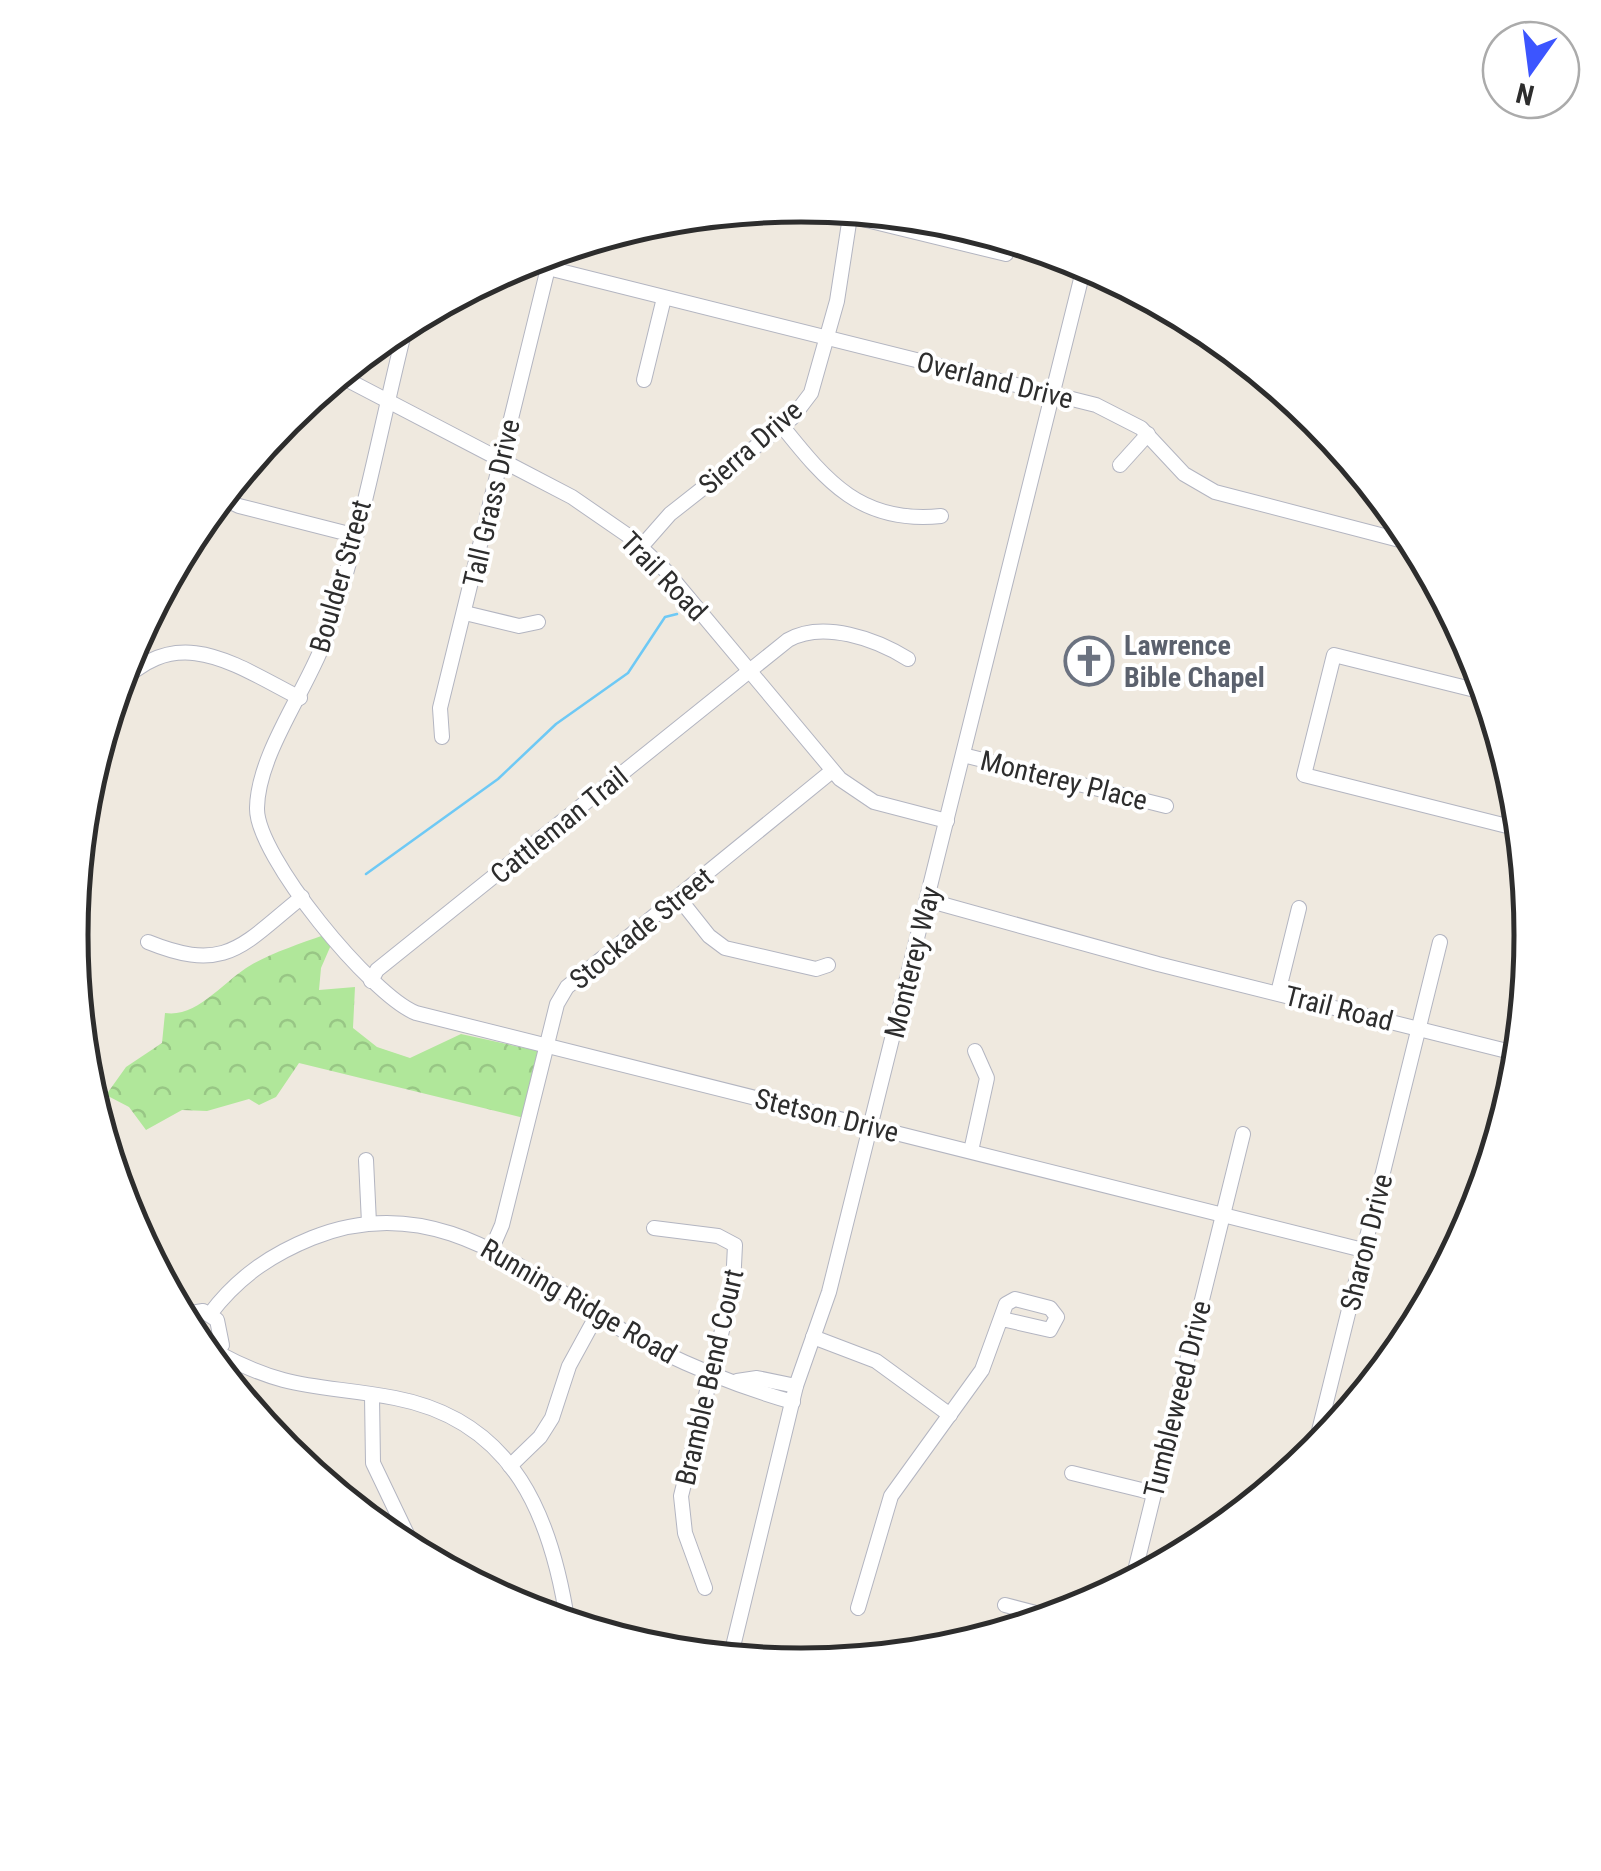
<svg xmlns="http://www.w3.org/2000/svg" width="1601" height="1871" viewBox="0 0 1601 1871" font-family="'Roboto Condensed',sans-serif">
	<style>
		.forest { fill: url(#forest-crowns) }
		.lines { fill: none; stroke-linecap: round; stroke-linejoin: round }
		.stream { stroke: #6ec9f5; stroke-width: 2.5 }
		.minor-casing { stroke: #b3b5c1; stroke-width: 16 }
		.minor { stroke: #fff; stroke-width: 14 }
		.labels { text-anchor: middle; stroke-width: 8; stroke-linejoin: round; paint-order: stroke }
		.street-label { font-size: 28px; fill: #2d2d2d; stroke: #fff }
		.worship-label { font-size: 28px; font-weight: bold; fill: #5b616d; stroke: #fff; text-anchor: start }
		.rim { fill: none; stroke: #2d2d2d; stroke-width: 5 }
	</style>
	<defs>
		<pattern id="forest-crowns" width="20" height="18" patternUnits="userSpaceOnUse" patternTransform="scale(2.5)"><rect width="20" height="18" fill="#b0e79a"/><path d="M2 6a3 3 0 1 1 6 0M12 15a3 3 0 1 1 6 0" fill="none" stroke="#98c685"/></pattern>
	</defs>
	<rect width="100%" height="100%" fill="#efe9df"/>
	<path class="forest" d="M324 935 331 945 321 968 319 990 355 987 353 1028 377 1047 410 1058 461 1034 538 1051 524 1118 299 1063 276 1097 259 1105 249 1099 207 1111 182 1110 146 1130 129 1107 106 1095 126 1067 162 1043 165 1013C198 1018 223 981 251 965 274 952 299 944 324 935Z"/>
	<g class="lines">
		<path class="stream" d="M366 874 498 779 556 724 628 673 665 617 677 614"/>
		<g class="minor-casing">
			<g id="minor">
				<path d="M809 206 1006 254"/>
				<path d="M407 321C381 424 362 531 328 632 310 686 258 752 257 808 256 856 372 996 416 1013L1363 1250"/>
				<path d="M338 375 572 497 630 537 666 571 840 779 874 802 947 821"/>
				<path d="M644 380 664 298"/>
				<path d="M782 426C827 482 861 524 941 516"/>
				<path d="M1120 465 1148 434"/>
				<path d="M220 497 239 506 353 535"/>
				<path d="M641 547 670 514 792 418 811 393 837 301 851 210"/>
				<path d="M465 613 519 626 538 622"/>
				<path d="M116 688C177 620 235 665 300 698"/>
				<path d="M1487 693 1334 655 1304 775 1507 826 1516 790"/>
				<path d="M442 737 440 708 548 268 1096 405 1141 428 1184 474 1215 492 1415 544"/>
				<path d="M963 755 1166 806"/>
				<path d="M678 897 709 936 725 948 816 969 828 965"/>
				<path d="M927 900 1158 964 1519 1054"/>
				<path d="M148 942C227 974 242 945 302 897"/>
				<path d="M371 981 377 970 788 640C823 620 876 639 908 659"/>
				<path d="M1278 993 1299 908"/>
				<path d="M971 1151 987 1078 975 1051"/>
				<path d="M366 1160 369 1223"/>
				<path d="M654 1228 718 1236 735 1245 733 1286 681 1496 685 1533 705 1588"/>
				<path d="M492 1248 502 1225 557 1004 567 987 832 771"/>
				<path d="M210 1314C237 1278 270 1255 312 1238 450 1182 545 1294 658 1350 701 1371 747 1389 793 1402"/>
				<path d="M179 1315 203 1311 217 1320 222 1345 210 1361"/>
				<path d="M813 1337 876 1361 950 1415"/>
				<path d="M218 1353C290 1392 321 1384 395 1398 515 1421 552 1518 568 1625"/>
				<path d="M737 1381 757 1378 796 1386"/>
				<path d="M372 1396 373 1463 417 1555"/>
				<path d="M1313 1455 1440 942"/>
				<path d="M510 1466 540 1437 552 1418 569 1366 598 1313"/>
				<path d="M1072 1473 1154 1493"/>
				<path d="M1132 1583 1243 1134"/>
				<path d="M1005 1605 1055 1618"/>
				<path d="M858 1608 891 1496 982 1370 1006 1304 1015 1299 1050 1308 1057 1317 1050 1330 1002 1319"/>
				<path d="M730 1659 796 1386 829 1292 1085 263"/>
			</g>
		</g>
		<use href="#minor" class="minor"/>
	</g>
	<defs>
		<g id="church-ring" transform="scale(2.5)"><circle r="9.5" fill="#fff" stroke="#6b7280" stroke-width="1.5"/><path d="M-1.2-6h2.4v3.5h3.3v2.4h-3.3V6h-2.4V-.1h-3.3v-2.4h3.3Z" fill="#6b7280"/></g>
	</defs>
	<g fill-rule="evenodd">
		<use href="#church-ring" x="1089" y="661"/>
	</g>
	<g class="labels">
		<g class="street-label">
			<text transform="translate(995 380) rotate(14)" y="10">Overland Drive</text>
			<text transform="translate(750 447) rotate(-41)" y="10">Sierra Drive</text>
			<text transform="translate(491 503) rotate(-77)" y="10">Tall Grass Drive</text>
			<text transform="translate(340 576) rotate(-74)" y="10">Boulder Street</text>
			<text transform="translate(664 576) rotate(46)" y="10">Trail Road</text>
			<text transform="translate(1064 780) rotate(14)" y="10">Monterey Place</text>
			<text transform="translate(559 825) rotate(-39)" y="10">Cattleman Trail</text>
			<text transform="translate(641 928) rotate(-39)" y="10">Stockade Street</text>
			<text transform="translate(912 962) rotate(-76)" y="10">Monterey Way</text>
			<text transform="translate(1339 1008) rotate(14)" y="10">Trail Road</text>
			<text transform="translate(827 1115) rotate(14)" y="10">Stetson Drive</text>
			<text transform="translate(1366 1242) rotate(-76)" y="10">Sharon Drive</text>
			<text transform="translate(579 1301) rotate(30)" y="10">Running Ridge Road</text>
			<text transform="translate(709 1377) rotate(-77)" y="10">Bramble Bend Court</text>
			<text transform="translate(1177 1399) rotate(-76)" y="10">Tumbleweed Drive</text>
		</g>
		<g class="worship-label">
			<text x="1124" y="655">Lawrence<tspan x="1124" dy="32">Bible Chapel</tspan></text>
		</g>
	</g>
	<path d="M0 0H1601V1871H0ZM88 935a713 713 0 1 1 1426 0a713 713 0 1 1-1426 0Z" fill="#fff" fill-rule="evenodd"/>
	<path class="rim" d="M88 935a713 713 0 1 1 1426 0a713 713 0 1 1-1426 0Z"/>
	<g transform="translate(1531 70) rotate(194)"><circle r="48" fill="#ffffff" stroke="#ababab" stroke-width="2.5"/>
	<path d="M0-8L18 38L0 25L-18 38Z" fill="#3c55ff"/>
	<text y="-15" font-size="28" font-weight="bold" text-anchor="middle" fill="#2d2d2d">N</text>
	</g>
</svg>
